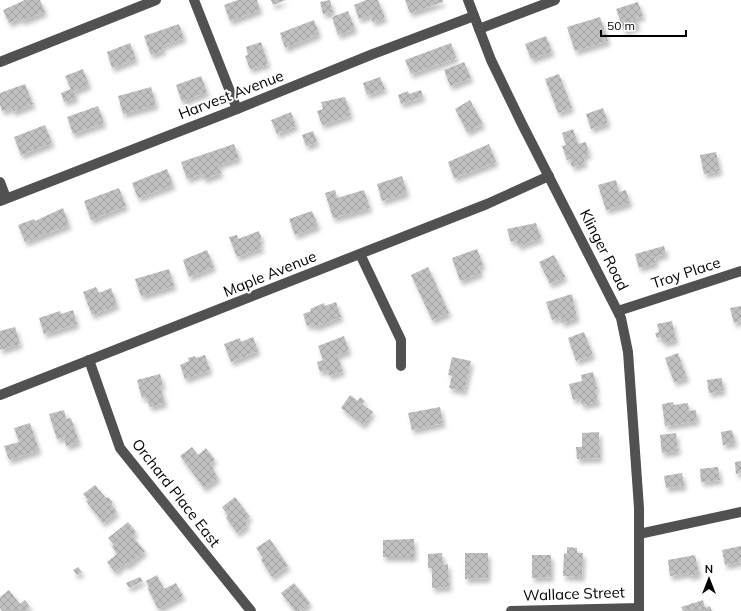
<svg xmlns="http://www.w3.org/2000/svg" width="741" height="611" viewBox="0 0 741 611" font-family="Mulish,sans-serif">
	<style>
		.building { fill: url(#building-cross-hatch); filter: url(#shadow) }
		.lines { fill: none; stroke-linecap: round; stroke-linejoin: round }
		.minor { stroke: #515151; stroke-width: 10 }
		.labels { text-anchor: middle; stroke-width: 4; stroke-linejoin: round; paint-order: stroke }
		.street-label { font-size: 15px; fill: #000; stroke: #fff }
	</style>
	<defs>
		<pattern id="building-cross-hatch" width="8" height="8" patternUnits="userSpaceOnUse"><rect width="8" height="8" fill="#c0c0c0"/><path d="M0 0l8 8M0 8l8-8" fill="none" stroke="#a3a3a3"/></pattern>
		<filter id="shadow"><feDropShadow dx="2.5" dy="4.5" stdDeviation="2" flood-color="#0004"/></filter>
	</defs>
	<rect width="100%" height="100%" fill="#fff"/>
	<g class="building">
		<path d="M25 0H40L45 12 22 21 21 18 9 23 3 10Z"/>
		<path d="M238 0H257L260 10 230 21 224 5Z"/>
		<path d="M271 0H286L273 5Z"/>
		<path d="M330 0 333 12 323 14 320 2Z"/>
		<path d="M366 0H378L385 18 373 22 370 15 359 19 354 5Z"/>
		<path d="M405 0H443V2L410 13Z"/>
		<path d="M638 2 643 16 635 18 638 26 624 31 616 9Z"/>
		<path d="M348 11 355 29 338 35 332 17Z"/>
		<path d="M600 17 608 41 575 51 567 27Z"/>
		<path d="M314 20 319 34 285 48 280 33Z"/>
		<path d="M179 24 184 38 162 46 164 50 151 55 144 36Z"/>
		<path d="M546 36 552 52 531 59 525 44Z"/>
		<path d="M261 42 268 64 250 69 245 56 248 55 246 47Z"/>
		<path d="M130 43 136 59 112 68 107 52Z"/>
		<path d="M451 43 456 58 411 74 405 60Z"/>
		<path d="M464 62 471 78 450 86 444 70Z"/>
		<path d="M83 69 89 85 74 91 76 98 64 102 61 93 71 89 65 76Z"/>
		<path d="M559 74 572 108 558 113 545 79Z"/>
		<path d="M201 76 207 92 182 102 176 85Z"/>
		<path d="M380 77 385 89 367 95 363 83Z"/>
		<path d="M25 84 33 104 13 112 12 108 2 111 0 105V93Z"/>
		<path d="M151 87 156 105 123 114 118 96Z"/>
		<path d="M421 90 423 97 401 104 398 95 408 91 409 94Z"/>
		<path d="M345 97 351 115 322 125 317 111 323 109 321 102Z"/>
		<path d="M470 100 483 124 467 132 455 109Z"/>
		<path d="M98 106 104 123 73 134 67 117Z"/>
		<path d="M603 108 608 123 591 129 586 114Z"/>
		<path d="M291 112 296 126 277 134 271 120Z"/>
		<path d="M45 125 52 143 21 155 14 137Z"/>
		<path d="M573 129 578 144 586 142 589 154 583 156 585 163 572 167 570 159 567 160 562 146 566 145 562 133Z"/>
		<path d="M313 131 317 142 306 146 302 135Z"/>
		<path d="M234 144 239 158 218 165 221 173 204 179 202 174 187 179 181 162Z"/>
		<path d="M489 144 496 162 454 178 448 162Z"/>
		<path d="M716 152 720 171 704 174 700 155Z"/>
		<path d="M167 169 173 185 138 198 132 183Z"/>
		<path d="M402 176 407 193 382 201 377 184Z"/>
		<path d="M616 180 619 192 626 190 630 203 606 210 598 185Z"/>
		<path d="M119 188 126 206 91 220 84 201Z"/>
		<path d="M335 190 337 198 364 190 370 208 333 218 325 193Z"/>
		<path d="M63 208 69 225 25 242 18 225 34 219 35 221Z"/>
		<path d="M312 211 318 226 295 235 289 219Z"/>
		<path d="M536 223 541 238 518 246 516 240 511 242 507 229Z"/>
		<path d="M259 231 262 240 259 241 262 248 237 257 229 237 237 235 238 239Z"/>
		<path d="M664 246 666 254 655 257 656 263 639 268 635 254Z"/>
		<path d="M477 249 483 265 479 267 481 273 460 281 452 258Z"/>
		<path d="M207 250 214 267 189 277 183 260Z"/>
		<path d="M554 255 565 277 550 284 539 262Z"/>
		<path d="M428 267 449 313 432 320 411 275Z"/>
		<path d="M169 269 174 286 141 296 135 279Z"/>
		<path d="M96 287 99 293 111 288 117 305 92 315 83 292Z"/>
		<path d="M572 294 577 318 562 323 560 317 552 320 546 302Z"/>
		<path d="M336 302 341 317 315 327 314 324 307 326 303 314 311 311 310 309 324 303 325 306Z"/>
		<path d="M741 306V321L734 323 730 308Z"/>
		<path d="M73 310 77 324 44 334 39 318 60 311 61 314Z"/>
		<path d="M672 321 676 340 663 343 661 337 657 338 655 333 659 332 657 324Z"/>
		<path d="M15 327 20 344 0 350V331Z"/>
		<path d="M584 332 593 355 576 361 568 338Z"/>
		<path d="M344 336 349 351 337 355 343 371 329 376 327 370 320 372 317 362 323 360 318 346Z"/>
		<path d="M253 337 258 351 231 362 224 344 240 338 241 342Z"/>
		<path d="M678 353 687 378 674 382 665 358Z"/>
		<path d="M205 355 210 370 185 379 180 365 189 361 188 358 195 356 196 358Z"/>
		<path d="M452 357 471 361 464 391 449 388 452 376 448 375Z"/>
		<path d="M593 372 597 389 595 390 598 402 582 405 580 398 573 400 569 384 582 381 581 375Z"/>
		<path d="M160 374 163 385 160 386 165 403 150 407 146 397 142 398 137 380Z"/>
		<path d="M722 378 723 391 709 393 707 380Z"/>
		<path d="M350 395 358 401 360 397 365 401 362 404 373 412 363 425 341 408Z"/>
		<path d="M673 402 674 405 688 403 689 411 696 410 697 421 665 426 662 404Z"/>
		<path d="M440 407 443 423 412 430 408 413Z"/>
		<path d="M64 410 66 419 71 418 79 442 66 446 64 437 57 439 49 414Z"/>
		<path d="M30 423 39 450 9 460 4 446 19 442 14 428Z"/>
		<path d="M732 430 735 443 723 445 721 432Z"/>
		<path d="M599 432 600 458 577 459 576 447H582V433Z"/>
		<path d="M676 433 678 451 662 453 660 435Z"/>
		<path d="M192 447 198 455 206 448 215 460 210 463 218 478 204 488 180 456Z"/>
		<path d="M741 461V473L736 474 735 462Z"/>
		<path d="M718 467 720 480 701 482 700 469Z"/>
		<path d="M682 473 684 486 666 488 664 476Z"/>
		<path d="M95 485 106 498 108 497 113 502 111 504 117 512 103 523 86 501 88 500 83 494Z"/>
		<path d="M235 497 250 517 245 521 248 525 237 533 226 518 228 516 222 507Z"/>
		<path d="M128 522 136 532 132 536 145 551 127 566 125 563 115 572 107 562 117 554 112 547 114 545 108 538Z"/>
		<path d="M270 539 288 566 272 577 261 560 263 558 256 548Z"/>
		<path d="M414 539V557H383V540Z"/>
		<path d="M741 546V562L725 565 722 550Z"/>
		<path d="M567 547 577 548V553H583L582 577 563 576 564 553 567 554Z"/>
		<path d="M442 553 443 565 448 564 449 587 432 588V568H428V554Z"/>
		<path d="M465 553H488V578L465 579Z"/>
		<path d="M532 555H551V577L532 578Z"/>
		<path d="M695 555 699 574 689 576V573L670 576 668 560Z"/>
		<path d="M78 567 82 572 77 575 73 570Z"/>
		<path d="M157 575 164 589 176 583 183 596 158 609 148 589 149 588 146 581Z"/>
		<path d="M140 577 143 581 129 588 126 583Z"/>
		<path d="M294 583 310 603 300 611H295L281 593Z"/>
		<path d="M9 590 20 604 25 600 30 607 25 611H2L0 608V597Z"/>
		<path d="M703 600 705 608 710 606 712 611H683L681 607Z"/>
	</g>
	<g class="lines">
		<g class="minor">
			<path d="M194 0 237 109"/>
			<path d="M468 0 491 60 521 122 621 318 628 352 639 508V611"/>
			<path d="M479 29 555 0"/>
			<path d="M0 62 156 0"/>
			<path d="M0 182 6 198"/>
			<path d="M0 201 237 109 373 54 474 16"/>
			<path d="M360 254 401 340V366"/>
			<path d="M618 311 741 271"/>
			<path d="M89 360 120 448 251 611"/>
			<path d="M0 395 487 204 549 176"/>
			<path d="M639 534 741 512"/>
			<path d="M511 611 639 608"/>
		</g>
	</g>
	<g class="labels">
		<g class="street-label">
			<text transform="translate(231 95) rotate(-21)" y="5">Harvest Avenue</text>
			<text transform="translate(604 250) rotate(63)" y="5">Klinger Road</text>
			<text transform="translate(686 273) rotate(-18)" y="5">Troy Place</text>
			<text transform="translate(270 274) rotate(-22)" y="5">Maple Avenue</text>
			<text transform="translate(176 493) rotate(52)" y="5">Orchard Place East</text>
			<text transform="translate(574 594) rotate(-2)" y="5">Wallace Street</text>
		</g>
	</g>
	<g transform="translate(709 579)" stroke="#ffffff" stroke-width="3" paint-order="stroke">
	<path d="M0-3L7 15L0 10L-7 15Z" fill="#000000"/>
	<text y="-6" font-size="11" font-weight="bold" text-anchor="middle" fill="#000000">N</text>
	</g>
	<path d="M601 30v6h85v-6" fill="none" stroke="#000000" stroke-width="2"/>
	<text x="607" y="30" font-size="12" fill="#000000" stroke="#ffffff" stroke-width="3" paint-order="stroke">50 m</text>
</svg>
